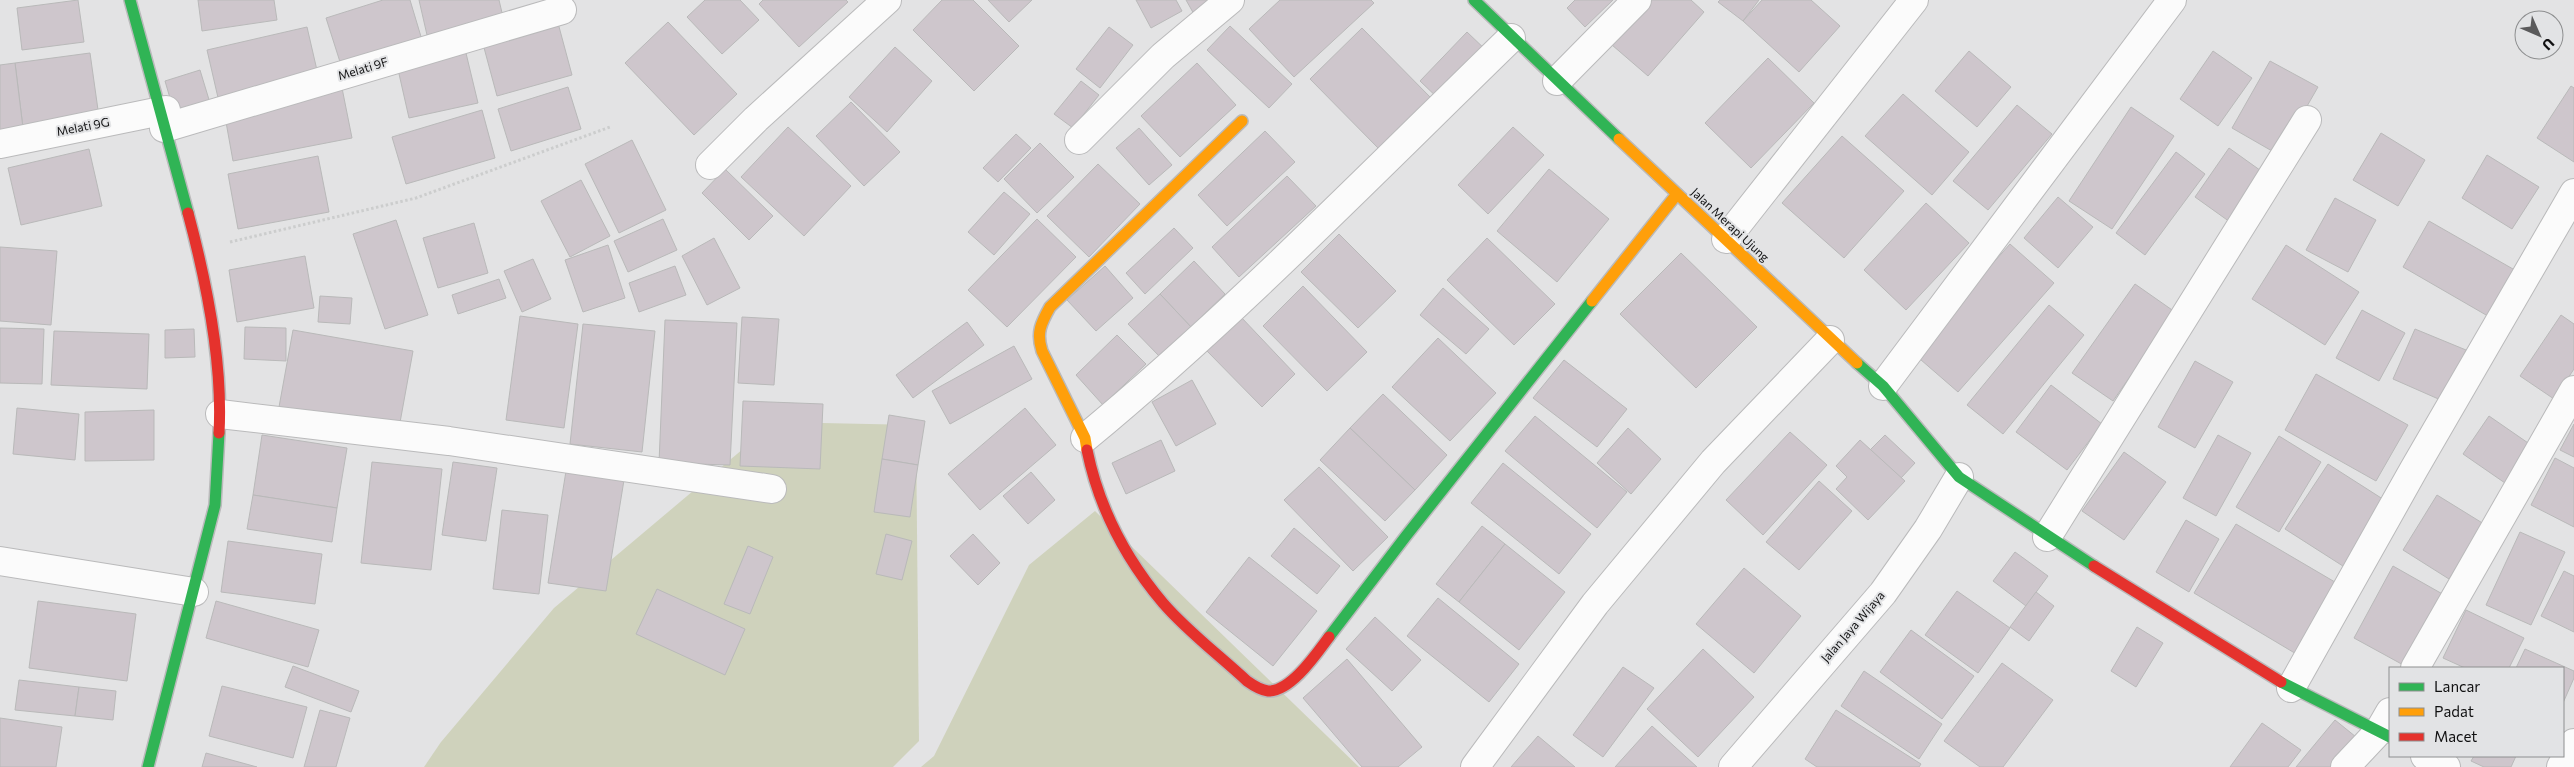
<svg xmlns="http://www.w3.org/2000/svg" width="2574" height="767" viewBox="0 0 2574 767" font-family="Commissioner,sans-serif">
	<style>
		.green { fill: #cfd2bc }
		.building { fill: #cec6cc; stroke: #b9b9b9 }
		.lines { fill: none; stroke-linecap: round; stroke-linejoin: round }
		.street-casing { stroke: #bababb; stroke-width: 30 }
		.fast-casing { stroke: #bababb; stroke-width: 14 }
		.slow-casing { stroke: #bababb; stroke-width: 14 }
		.jam-casing { stroke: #bababb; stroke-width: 14 }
		.path { stroke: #cccdcd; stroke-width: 3; stroke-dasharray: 2.5 2.5; stroke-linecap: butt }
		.street { stroke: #fbfbfb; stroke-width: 28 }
		.fast { stroke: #30b455; stroke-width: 11 }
		.slow { stroke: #ff9f0a; stroke-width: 11 }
		.jam { stroke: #e5322d; stroke-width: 11 }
		.labels { text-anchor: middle; stroke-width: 4; stroke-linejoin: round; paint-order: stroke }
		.street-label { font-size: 12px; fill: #101011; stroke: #e2e3e5 }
	</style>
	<rect width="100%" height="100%" fill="#e3e3e4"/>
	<g class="green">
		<path d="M775 422 916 425 919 741 893 767H424L441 742 554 608Z"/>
		<path d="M1095 511 1359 767H921L934 756 1029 565Z"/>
	</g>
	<g class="building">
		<path d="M78 0 84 42 22 50 17 8Z"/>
		<path d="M198 0H274L277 20 202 31Z"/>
		<path d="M383 0H410L422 40 341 65 326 18Z"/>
		<path d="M419 0H499L503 17 427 35Z"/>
		<path d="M705 0H740L759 20 722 54 687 17Z"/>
		<path d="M763 0H846L848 2 799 47 759 4Z"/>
		<path d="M942 0H973L1019 46 974 91 913 30Z"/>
		<path d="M988 0H1032L1009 22Z"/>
		<path d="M1136 0H1176L1182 11 1151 28Z"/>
		<path d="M1186 0H1223L1195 16Z"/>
		<path d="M1280 0H1371L1374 3 1294 77 1249 29Z"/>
		<path d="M1575 0H1613L1585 27 1567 8Z"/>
		<path d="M1651 0H1691L1704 12 1648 76 1612 45Z"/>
		<path d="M1720 0H1759L1743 21 1718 2Z"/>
		<path d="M1762 0H1811L1840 26 1799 72 1743 21Z"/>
		<path d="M668 22 737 94 694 135 625 63Z"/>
		<path d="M558 23 572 75 497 96 483 44Z"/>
		<path d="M1230 26 1292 84 1269 108 1207 50Z"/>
		<path d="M307 27 319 79 219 102 207 50Z"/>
		<path d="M1109 27 1133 45 1100 88 1076 69Z"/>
		<path d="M1362 28 1432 99 1380 150 1310 79Z"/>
		<path d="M1467 32 1489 53 1442 102 1420 81Z"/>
		<path d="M895 47 932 81 887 132 849 97Z"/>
		<path d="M465 49 478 103 409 118 397 65Z"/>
		<path d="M1969 51 2011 87 1977 127 1935 91Z"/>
		<path d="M2213 51 2252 78 2218 126 2180 99Z"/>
		<path d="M90 53 99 117 23 128 15 63Z"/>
		<path d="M1768 58 1814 103 1751 168 1705 123Z"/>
		<path d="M2270 61 2318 87 2279 155 2232 128Z"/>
		<path d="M15 63 23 128 0 131V65Z"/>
		<path d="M1197 63 1236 105 1180 157 1141 116Z"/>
		<path d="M200 70 210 103 175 115 165 81Z"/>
		<path d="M1081 81 1099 95 1073 128 1054 114Z"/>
		<path d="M2571 86 2574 88V162L2537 138Z"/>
		<path d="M568 87 581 129 511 151 498 109Z"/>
		<path d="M342 88 352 138 233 161 224 111Z"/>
		<path d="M1903 94 1969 152 1932 195 1865 136Z"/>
		<path d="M851 102 900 152 864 186 816 136Z"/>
		<path d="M2017 105 2052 134 1988 210 1953 181Z"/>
		<path d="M2131 107 2174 136 2112 229 2069 201Z"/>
		<path d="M482 110 495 158 406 184 392 137Z"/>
		<path d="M788 127 851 186 804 236 741 177Z"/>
		<path d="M1513 127 1544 155 1488 214 1458 185Z"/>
		<path d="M1139 128 1172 165 1149 185 1116 148Z"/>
		<path d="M1265 131 1295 162 1227 226 1198 195Z"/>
		<path d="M2381 133 2425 160 2398 206 2353 180Z"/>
		<path d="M1016 134 1031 148 998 182 983 168Z"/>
		<path d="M1842 136 1904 191 1844 258 1782 203Z"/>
		<path d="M632 140 666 210 619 233 585 164Z"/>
		<path d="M1040 143 1074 177 1037 213 1004 179Z"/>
		<path d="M2229 148 2264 173 2230 222 2195 197Z"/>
		<path d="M89 149 102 206 21 225 8 168Z"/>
		<path d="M2176 152 2205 174 2145 255 2116 233Z"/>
		<path d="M2487 155 2539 187 2512 229 2462 198Z"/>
		<path d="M318 156 329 212 238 229 228 174Z"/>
		<path d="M1098 164 1140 204 1089 257 1047 216Z"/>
		<path d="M725 169 773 216 749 240 702 193Z"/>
		<path d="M1549 169 1609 219 1557 282 1497 231Z"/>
		<path d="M1287 176 1316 206 1239 277 1212 247Z"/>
		<path d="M581 180 610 236 570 257 541 201Z"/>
		<path d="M1004 192 1030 214 994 255 968 232Z"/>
		<path d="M2058 197 2093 227 2058 268 2024 238Z"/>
		<path d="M2335 198 2376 220 2348 272 2306 250Z"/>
		<path d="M1926 203 1969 243 1906 310 1864 270Z"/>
		<path d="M663 219 677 250 628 272 614 241Z"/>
		<path d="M1037 219 1076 257 1007 327 968 290Z"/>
		<path d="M396 220 428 315 385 329 353 234Z"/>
		<path d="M2429 221 2520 273 2493 319 2403 267Z"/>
		<path d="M474 223 488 273 438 288 423 238Z"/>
		<path d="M1174 228 1193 248 1145 294 1126 273Z"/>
		<path d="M1339 234 1396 291 1358 328 1301 272Z"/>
		<path d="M714 238 740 288 707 305 682 256Z"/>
		<path d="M1487 238 1555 304 1514 345 1447 280Z"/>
		<path d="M2010 244 2054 283 1958 392 1913 353Z"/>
		<path d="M608 245 625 298 583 312 565 260Z"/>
		<path d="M2286 245 2359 292 2325 345 2252 299Z"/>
		<path d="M0 247 57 251 51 325 0 321Z"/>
		<path d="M1681 253 1757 327 1696 388 1620 314Z"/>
		<path d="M305 256 314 308 237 322 229 270Z"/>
		<path d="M533 259 551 299 522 312 504 271Z"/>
		<path d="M1194 261 1225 294 1191 327 1160 294Z"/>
		<path d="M675 266 686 295 639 312 629 283Z"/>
		<path d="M1105 266 1133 298 1096 331 1067 300Z"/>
		<path d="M499 279 506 298 458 314 452 295Z"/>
		<path d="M2135 284 2175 312 2113 401 2072 373Z"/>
		<path d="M1303 286 1367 352 1327 391 1263 326Z"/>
		<path d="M1443 288 1489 329 1466 354 1420 315Z"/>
		<path d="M1160 294 1191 327 1159 356 1128 324Z"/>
		<path d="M320 296 352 298 350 324 318 322Z"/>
		<path d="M2049 305 2084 335 2003 434 1967 405Z"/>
		<path d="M2362 310 2405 333 2379 381 2336 358Z"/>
		<path d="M2561 315 2574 324V369L2554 399 2520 376Z"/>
		<path d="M520 316 578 324 564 428 506 420Z"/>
		<path d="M742 317 779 319 774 385 738 383Z"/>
		<path d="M1241 317 1295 374 1262 407 1207 351Z"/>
		<path d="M665 320 737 323 730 465 659 463Z"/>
		<path d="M967 322 984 345 913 398 896 375Z"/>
		<path d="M583 324 655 331 642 452 570 444Z"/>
		<path d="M245 327 286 328V361L244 359Z"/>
		<path d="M0 328 44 329 42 384 0 383Z"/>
		<path d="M194 329 195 357 165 358V330Z"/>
		<path d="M2415 329 2466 350 2443 401 2393 379Z"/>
		<path d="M293 330 413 351 399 428 279 407Z"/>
		<path d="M54 331 149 334 147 389 51 385Z"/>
		<path d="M1117 335 1146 364 1103 405 1076 375Z"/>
		<path d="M1438 338 1496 393 1450 441 1392 387Z"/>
		<path d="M1014 346 1032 379 950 424 932 391Z"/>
		<path d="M1564 360 1627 409 1597 447 1533 398Z"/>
		<path d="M2195 361 2233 382 2195 448 2158 427Z"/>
		<path d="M2316 374 2408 425 2376 481 2285 430Z"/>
		<path d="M1192 380 1216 424 1176 446 1152 402Z"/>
		<path d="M2051 385 2102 424 2067 470 2016 432Z"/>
		<path d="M1383 394 1447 455 1415 490 1350 428Z"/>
		<path d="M743 401 823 404 820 469 740 466Z"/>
		<path d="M17 408 79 414 75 460 13 454Z"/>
		<path d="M1025 408 1056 445 980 510 948 474Z"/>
		<path d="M154 410V460L85 461V412Z"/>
		<path d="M889 415 925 421 918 465 882 459Z"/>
		<path d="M1535 416 1627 492 1597 528 1505 451Z"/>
		<path d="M2489 416 2531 445 2505 483 2463 454Z"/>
		<path d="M2574 424V457L2560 450Z"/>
		<path d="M1350 428 1415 490 1385 521 1320 460Z"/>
		<path d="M1628 428 1661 459 1631 494 1597 463Z"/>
		<path d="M1790 432 1827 465 1763 535 1726 500Z"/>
		<path d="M262 435 347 448 337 508 253 495Z"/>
		<path d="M1885 435 1915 463 1901 478 1870 450Z"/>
		<path d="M2218 435 2251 453 2216 516 2183 498Z"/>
		<path d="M2279 436 2321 462 2279 532 2236 507Z"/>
		<path d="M1161 440 1175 471 1126 494 1112 463Z"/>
		<path d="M1860 440 1905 481 1868 520 1836 489 1847 477 1836 466Z"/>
		<path d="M2124 452 2166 482 2124 540 2082 511Z"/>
		<path d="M2555 458 2574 468V527L2531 505Z"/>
		<path d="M882 459 918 465 910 517 874 512Z"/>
		<path d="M372 462 442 469 431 570 361 563Z"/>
		<path d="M453 462 497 468 486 541 442 535Z"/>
		<path d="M1503 463 1591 534 1559 574 1471 503Z"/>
		<path d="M2328 464 2389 503 2346 568 2285 529Z"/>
		<path d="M1319 467 1388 537 1353 571 1284 500Z"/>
		<path d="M566 471 624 480 606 591 548 583Z"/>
		<path d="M1031 472 1055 500 1028 524 1003 496Z"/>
		<path d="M1819 481 1852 511 1799 570 1766 542Z"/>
		<path d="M253 495 337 508 332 542 247 529Z"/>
		<path d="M2437 495 2484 524 2449 579 2403 550Z"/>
		<path d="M502 510 548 515 539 594 493 589Z"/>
		<path d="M2186 520 2219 539 2189 592 2156 572Z"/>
		<path d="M2236 524 2340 585 2298 655 2194 593Z"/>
		<path d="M1482 526 1505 544 1459 602 1436 584Z"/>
		<path d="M1294 528 1340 566 1317 594 1271 556Z"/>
		<path d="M2520 532 2565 552 2531 625 2486 605Z"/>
		<path d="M886 534 912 541 902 580 876 574Z"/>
		<path d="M973 534 1000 563 978 585 950 556Z"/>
		<path d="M228 541 322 554 315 604 221 592Z"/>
		<path d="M1505 544 1565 592 1519 650 1459 602Z"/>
		<path d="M748 546 773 557 750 614 724 604Z"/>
		<path d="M2015 552 2048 576 2026 606 1993 581Z"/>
		<path d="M1249 557 1317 611 1273 666 1206 612Z"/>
		<path d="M2393 566 2446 596 2407 667 2354 638Z"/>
		<path d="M1744 568 1801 616 1754 673 1696 624Z"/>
		<path d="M2564 571 2574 576V632L2541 616Z"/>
		<path d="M657 589 745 629 725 675 636 634Z"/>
		<path d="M1957 591 2010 628 1978 673 1925 635Z"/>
		<path d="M2036 592 2054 606 2029 641 2010 627Z"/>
		<path d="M1438 598 1519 664 1489 702 1407 636Z"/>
		<path d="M38 601 136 614 127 681 29 668Z"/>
		<path d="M216 601 319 630 308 667 206 638Z"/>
		<path d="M2466 610 2524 638 2509 668H2465L2443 658Z"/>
		<path d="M1375 617 1421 660 1392 691 1346 649Z"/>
		<path d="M2137 627 2163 643 2136 687 2111 671Z"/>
		<path d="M1911 630 1974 676 1942 719 1880 672Z"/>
		<path d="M1703 649 1754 697 1698 757 1647 709Z"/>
		<path d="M2525 649 2574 671V678L2563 703V668H2516Z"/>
		<path d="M1347 659 1422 747 1398 767H1362L1303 698Z"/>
		<path d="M2002 663 2053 700 2003 767H1980L1944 741Z"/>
		<path d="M293 666 359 691 351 712 285 687Z"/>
		<path d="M1623 667 1654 688 1603 757 1573 735Z"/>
		<path d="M1864 671 1942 724 1919 759 1841 706Z"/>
		<path d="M19 680 79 687 75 716 15 710Z"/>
		<path d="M222 686 307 707 293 758 209 736Z"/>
		<path d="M79 687 116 691 113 720 75 716Z"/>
		<path d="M320 710 350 718 336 767H304Z"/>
		<path d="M1836 710 1921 764 1919 767H1817L1805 759Z"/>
		<path d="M0 718 62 727 56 767H0Z"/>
		<path d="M2335 720 2361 741 2339 767H2296Z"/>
		<path d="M2262 723 2301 750 2288 767H2230Z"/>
		<path d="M1652 726 1697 767H1615Z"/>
		<path d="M1538 736 1575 767H1511Z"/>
		<path d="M206 753 257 767H202Z"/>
		<path d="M2474 756H2516L2511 767H2484L2471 761Z"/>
	</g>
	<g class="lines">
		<g class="street-casing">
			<g id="street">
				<path d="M1557 81 1637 0"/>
				<path d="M164 128 562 10"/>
				<path d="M1079 140 1163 56 1230 0"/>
				<path d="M0 144 166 110"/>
				<path d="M710 165 756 119 887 0"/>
				<path d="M1726 239 1914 0"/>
				<path d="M1883 386 2172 0"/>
				<path d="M220 414 449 441 772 489"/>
				<path d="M1085 438C1235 314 1372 173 1511 38"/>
				<path d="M2047 537 2307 120"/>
				<path d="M0 561 194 592"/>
				<path d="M2415 668 2574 390"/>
				<path d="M2291 688 2414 469 2574 193"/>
				<path d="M2425 756 2446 767"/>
				<path d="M1475 767 1595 604 1713 462 1830 340"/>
				<path d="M1733 767 1883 593 1928 529 1959 477"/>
				<path d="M2345 767 2379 731 2390 712"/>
				<path d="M2561 767 2574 743"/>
			</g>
		</g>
		<g class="fast-casing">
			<g id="fast">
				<path d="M130 0 188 213"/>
				<path d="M1474 0 1619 139"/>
				<path d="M1857 363 1883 386 1959 477 2094 566"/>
				<path d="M1329 637 1406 536 1592 301"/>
				<path d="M2281 682 2390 737"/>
				<path d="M148 767 215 505 219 433"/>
			</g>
		</g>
		<g class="slow-casing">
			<g id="slow">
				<path d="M1619 139 1857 363"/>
				<path d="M1592 301 1677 194"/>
				<path d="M1087 450 1085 438 1042 351C1036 333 1041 323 1050 307L1242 121"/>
			</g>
		</g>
		<g class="jam-casing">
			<g id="jam">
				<path d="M188 213C206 280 223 363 219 433"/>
				<path d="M1087 450C1099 508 1125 558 1163 603 1187 631 1219 655 1247 681 1254 686 1260 690 1268 691 1291 692 1317 653 1329 637"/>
				<path d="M2094 566 2281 682"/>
			</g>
		</g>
		<path class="path" d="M230 242 416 198 610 127"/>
		<use href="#street" class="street"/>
		<use href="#fast" class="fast"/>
		<use href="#slow" class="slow"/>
		<use href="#jam" class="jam"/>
	</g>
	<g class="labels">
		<g class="street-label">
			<text transform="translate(363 69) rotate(-17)" y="4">Melati 9F</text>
			<text transform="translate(83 127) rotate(-11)" y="4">Melati 9G</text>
			<text transform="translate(1730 225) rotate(43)" y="4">Jalan Merapi Ujung</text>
			<text transform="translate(1853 627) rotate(-49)" y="4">Jalan Jaya Wijaya</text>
		</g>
	</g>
	<rect x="2389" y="667" width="175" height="90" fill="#e2e3e5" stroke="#8e8f90"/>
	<rect x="2399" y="683" width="25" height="8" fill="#30b455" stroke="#8e8f90"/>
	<text x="2434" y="692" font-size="15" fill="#101011">Lancar</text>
	<rect x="2399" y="708" width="25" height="8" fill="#ff9f0a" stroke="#8e8f90"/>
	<text x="2434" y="717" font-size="15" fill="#101011">Padat</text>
	<rect x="2399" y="733" width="25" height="8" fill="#e5322d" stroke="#8e8f90"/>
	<text x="2434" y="742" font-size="15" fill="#101011">Macet</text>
	<g transform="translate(2539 35) rotate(135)"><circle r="24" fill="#e2e3e5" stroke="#8e8f90"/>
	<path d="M0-4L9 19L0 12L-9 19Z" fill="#5a5a5b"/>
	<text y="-8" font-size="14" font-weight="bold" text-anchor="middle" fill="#101011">U</text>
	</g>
</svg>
